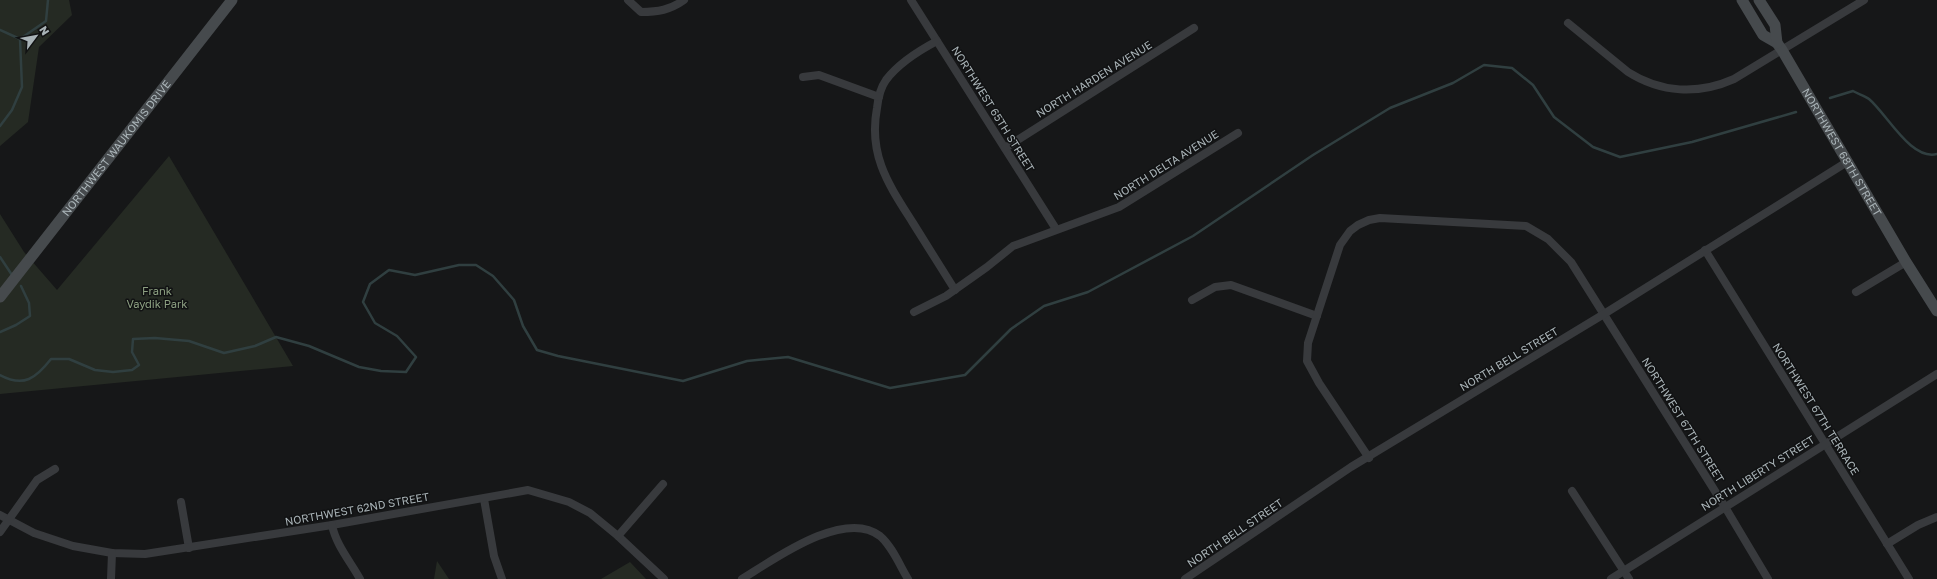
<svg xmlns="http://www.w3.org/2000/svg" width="1937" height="579" viewBox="0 0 1937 579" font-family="'Golos Text',sans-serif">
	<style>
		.green { fill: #252a23 }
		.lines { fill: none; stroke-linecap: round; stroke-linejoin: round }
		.stream { stroke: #303f40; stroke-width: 2.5 }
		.minor { stroke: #383a3d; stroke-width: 8 }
		.secondary { stroke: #464a4d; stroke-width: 11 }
		.labels { text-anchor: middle; stroke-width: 3; stroke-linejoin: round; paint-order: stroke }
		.street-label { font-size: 11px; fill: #a9b3b7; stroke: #111213 }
		.park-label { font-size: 11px; fill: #8da082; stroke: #111213 }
	</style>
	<rect width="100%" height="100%" fill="#161718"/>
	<g class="green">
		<path d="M0 0H69L72 15 39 47 28 122 0 146Z"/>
		<path d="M169 156 293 366 0 394V214L24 252 57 290Z"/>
		<path d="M437 561 449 579H434Z"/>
		<path d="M630 562 646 579H601Z"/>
	</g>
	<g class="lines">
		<g class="stream">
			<path d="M0 30 20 39 46 21 48 0"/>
			<path d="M1830 98 1853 91C1858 94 1865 96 1869 99 1887 114 1911 161 1937 154"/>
			<path d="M0 126 12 110 22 87 20 39"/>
			<path d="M0 257 12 275"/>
			<path d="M0 332 16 325 30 316 29 303 21 286"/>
			<path d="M0 375C24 388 36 378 51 359H69L95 370 113 372 132 370 139 365 132 352 133 339 155 338 189 341 224 353 255 346 276 337 309 346 359 367 381 371 406 372 416 357 397 336 375 323 363 302 370 284 389 270 415 275 459 265H476L493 276 514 300 523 326 537 350 558 356 683 381 747 361 788 357 890 388 965 375 1011 329 1044 306 1088 292 1193 236 1313 155 1390 108 1453 83 1484 65 1512 68 1533 85 1554 117 1593 147 1620 157 1692 142 1796 112"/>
		</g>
		<g class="minor">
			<path d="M628 0 641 12C658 12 670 10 684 0"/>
			<path d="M911 0 1056 229"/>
			<path d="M1568 23 1628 72C1661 93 1698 95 1734 79L1864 0"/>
			<path d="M937 41C920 50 898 64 886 80 881 87 878 99 877 108 868 156 889 185 913 223 927 245 941 268 955 290"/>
			<path d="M803 77 819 75 879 97"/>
			<path d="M1005 148 1194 28"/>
			<path d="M1705 250 1909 579"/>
			<path d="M1856 292 1906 262"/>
			<path d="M1192 300 1215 287 1231 285 1317 316"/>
			<path d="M914 312 946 296 987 267 1013 246 1119 207 1238 133"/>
			<path d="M1369 458 1319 383 1307 361 1308 343 1340 245 1350 231 1358 225 1369 220 1380 218 1526 226 1548 239 1571 262 1725 507 1768 579"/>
			<path d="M1572 491 1629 579"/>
			<path d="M484 499 494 556 502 579"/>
			<path d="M181 502 189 548"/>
			<path d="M0 515 34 533 73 546 112 553 145 554 332 525 528 490 569 502 590 513 618 536 664 579"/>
			<path d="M332 525C336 545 350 561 360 579"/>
			<path d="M0 532 37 480 55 469"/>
			<path d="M618 536 663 484"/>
			<path d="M1887 544 1918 525 1937 517"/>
			<path d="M111 579 112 553"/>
			<path d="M742 579C773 560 844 508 880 536 892 546 900 566 908 579"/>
			<path d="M1185 579 1351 467 1604 314 1847 162"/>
			<path d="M1611 579 1937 374"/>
		</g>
		<g class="secondary">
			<path id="s1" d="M1742 0 1763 35 1777 43 1782 50 1906 262 1937 311"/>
			<path d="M1759 0 1775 25 1777 43"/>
			<path id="s2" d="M0 297 232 0"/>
		</g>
	</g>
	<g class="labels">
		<g class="street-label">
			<text transform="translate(1094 79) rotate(-32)" y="4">NORTH HARDEN AVENUE</text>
			<text transform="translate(993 109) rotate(58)" y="4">NORTHWEST 65TH STREET</text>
			<text dy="4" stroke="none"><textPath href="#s2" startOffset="189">NORTHWEST WAUKOMIS DRIVE</textPath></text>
			<text dy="4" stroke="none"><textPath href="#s1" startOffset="184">NORTHWEST 68TH STREET</textPath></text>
			<text transform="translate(1166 165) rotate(-32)" y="4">NORTH DELTA AVENUE</text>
			<text transform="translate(1509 359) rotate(-31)" y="4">NORTH BELL STREET</text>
			<text transform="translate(1816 409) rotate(58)" y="4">NORTHWEST 67TH TERRACE</text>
			<text transform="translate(1683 420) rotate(58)" y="4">NORTHWEST 67TH STREET</text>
			<text transform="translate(1758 473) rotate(-32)" y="4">NORTH LIBERTY STREET</text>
			<text transform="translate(357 509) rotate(-10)" y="4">NORTHWEST 62ND STREET</text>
			<text transform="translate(1235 533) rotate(-34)" y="4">NORTH BELL STREET</text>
		</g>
		<g class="park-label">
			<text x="157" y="295">Frank<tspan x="157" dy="13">Vaydik Park</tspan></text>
		</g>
	</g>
	<g transform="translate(36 36) rotate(58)" stroke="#111213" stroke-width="3" paint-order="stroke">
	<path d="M0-3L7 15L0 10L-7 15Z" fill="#a9b3b7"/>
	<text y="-6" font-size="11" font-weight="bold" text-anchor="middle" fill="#a9b3b7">N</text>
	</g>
</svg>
